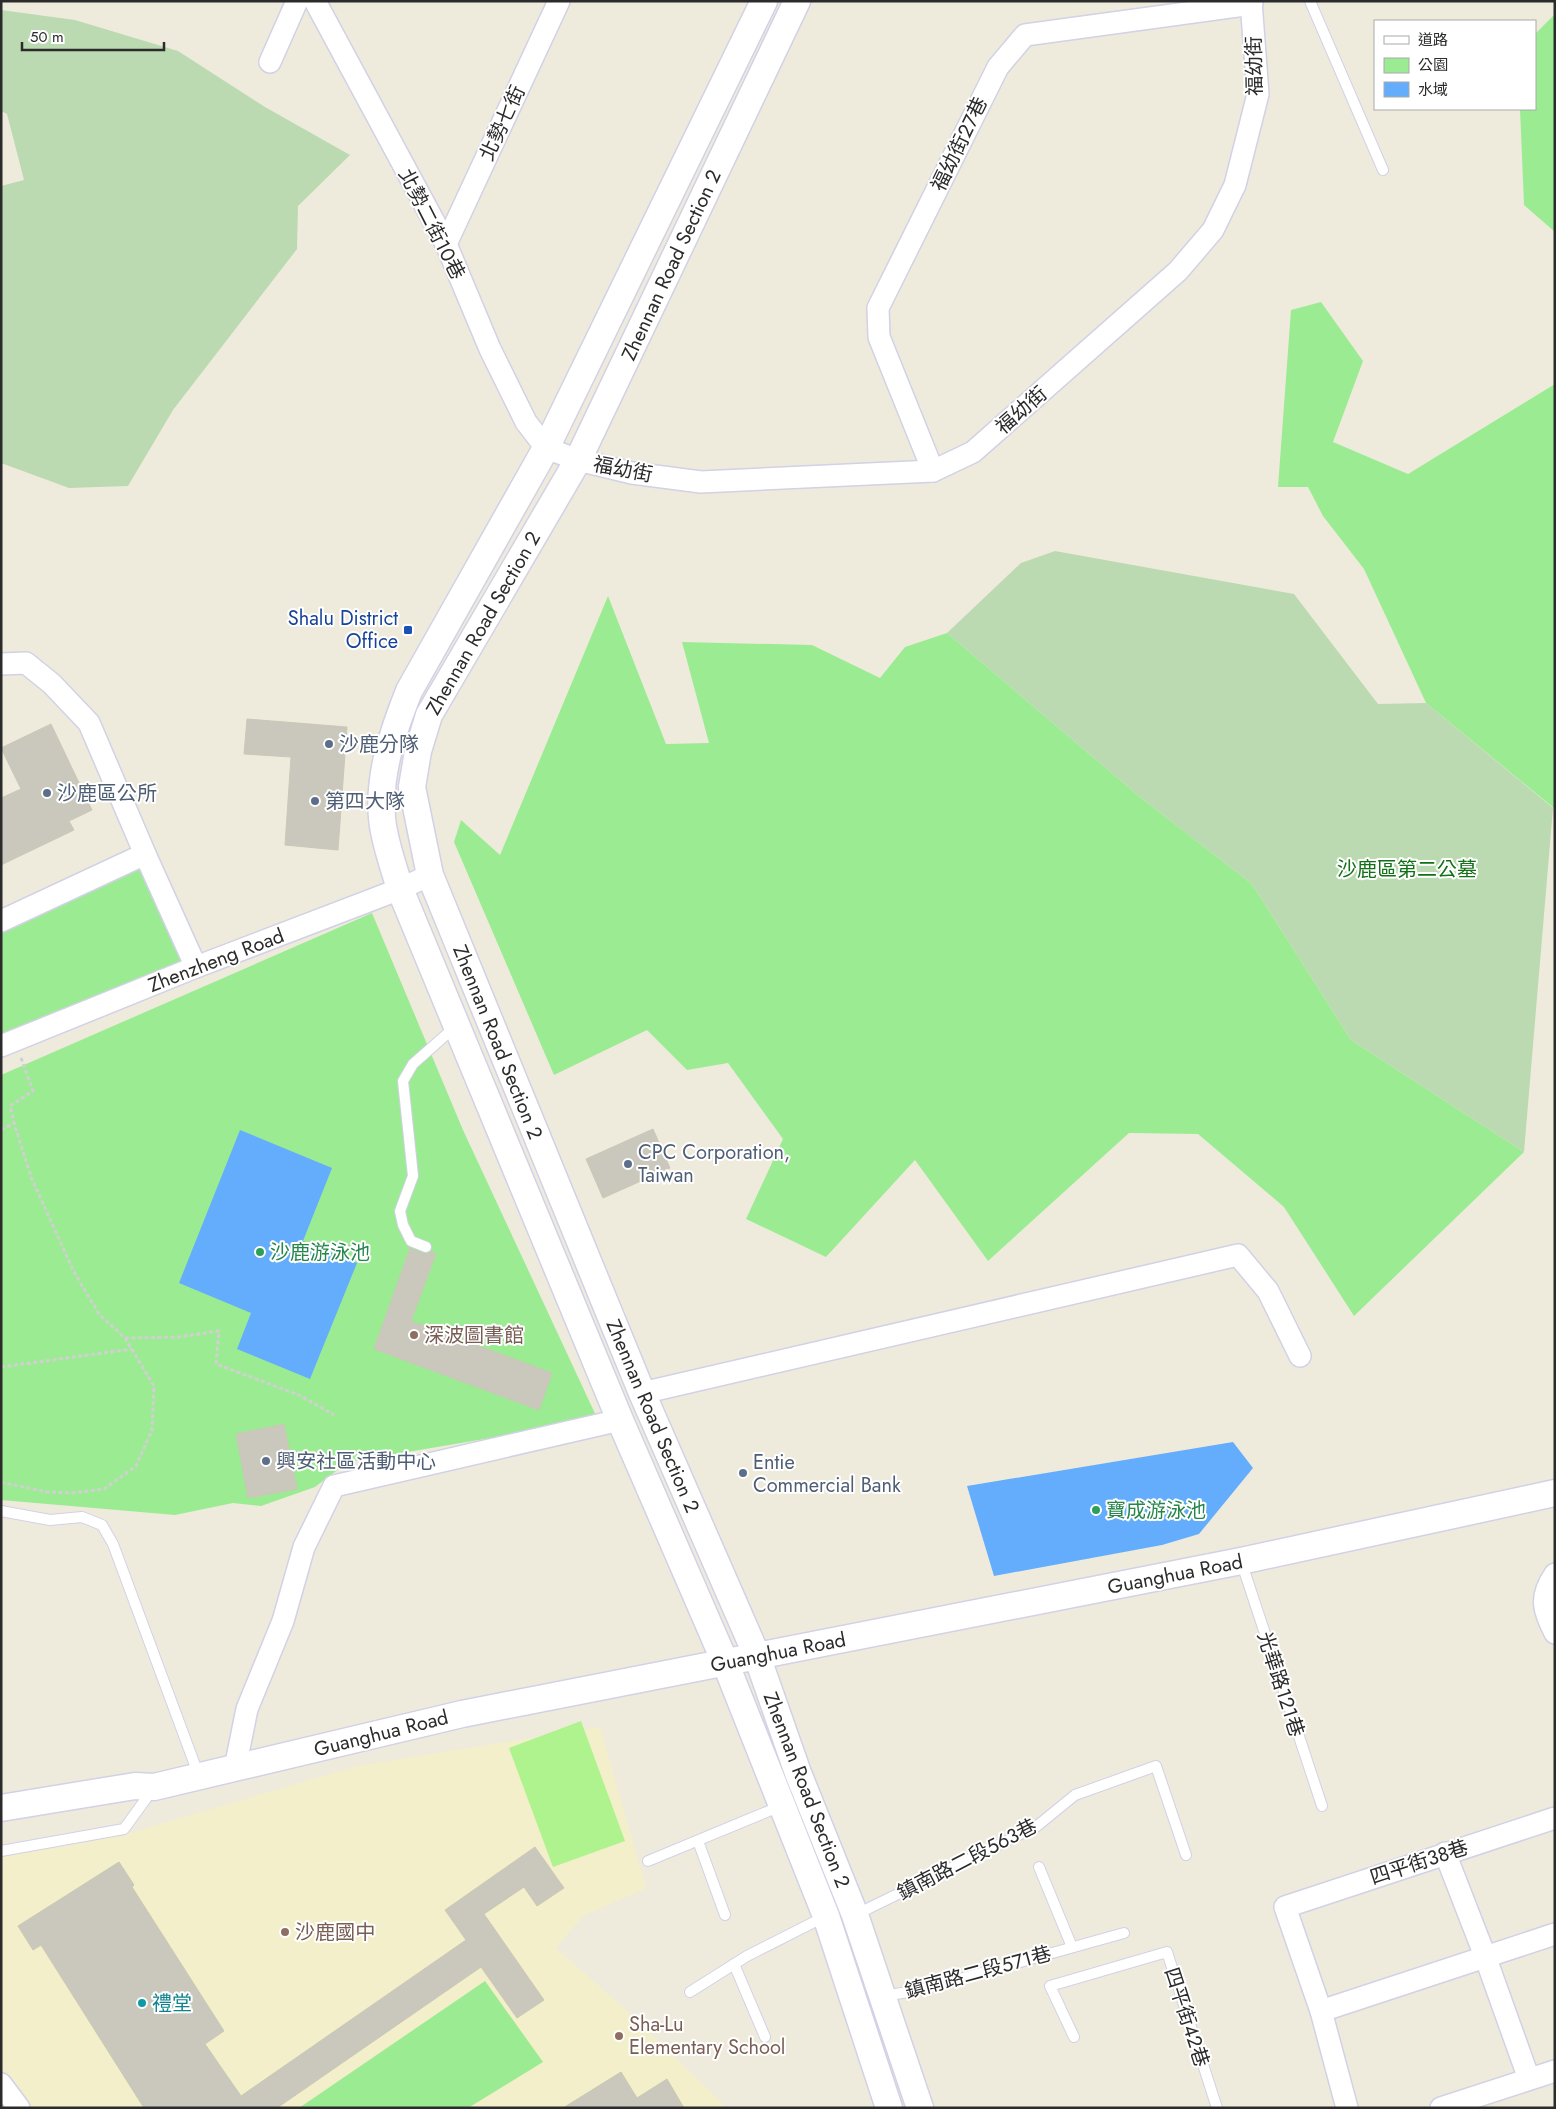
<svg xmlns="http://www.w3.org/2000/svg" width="1556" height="2109" viewBox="0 0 1556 2109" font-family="Jost,'Noto Sans TC',sans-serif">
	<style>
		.education { fill: #f2efca }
		.green { fill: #9beb93 }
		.cemetery { fill: #bbdab1 }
		.pitch { fill: #aef38d }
		.water { fill: #64adfc }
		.building { fill: #cac8bc; stroke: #cac8b5 }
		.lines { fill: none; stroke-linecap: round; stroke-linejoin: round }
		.service-casing { stroke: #d2d1e6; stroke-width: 12 }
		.minor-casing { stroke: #d2d1e6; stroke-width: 24 }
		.tertiary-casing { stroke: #d2d1e6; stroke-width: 29 }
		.path { stroke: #d0d0d0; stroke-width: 3; stroke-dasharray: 4 2.5; stroke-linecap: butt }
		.service { stroke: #fff; stroke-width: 10 }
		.minor { stroke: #fff; stroke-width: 21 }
		.tertiary { stroke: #fff; stroke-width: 26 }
		.transit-dot { fill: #1a4fb4; stroke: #fff; stroke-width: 2 }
		.service-dot { fill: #5c6f8a; stroke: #fff; stroke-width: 2 }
		.leisure-dot { fill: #2e9e5b; stroke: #fff; stroke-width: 2 }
		.education-dot { fill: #8d6e63; stroke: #fff; stroke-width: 2 }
		.culture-dot { fill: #0f9aa8; stroke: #fff; stroke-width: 2 }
		.labels { text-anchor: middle; stroke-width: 4; stroke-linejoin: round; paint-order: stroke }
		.street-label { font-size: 20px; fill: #2b2b2b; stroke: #fff }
		.transit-label { font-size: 20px; fill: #164399; stroke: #fff; text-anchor: end }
		.service-label { font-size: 20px; fill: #4e5e75; stroke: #fff; text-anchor: start }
		.park-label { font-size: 20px; fill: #127116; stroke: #fff }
		.leisure-label { font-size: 20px; fill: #27864d; stroke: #fff; text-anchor: start }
		.education-label { font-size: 20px; fill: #785e54; stroke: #fff; text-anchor: start }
		.culture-label { font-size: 20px; fill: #0d838f; stroke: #fff; text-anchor: start }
	</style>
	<rect width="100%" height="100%" fill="#efebdc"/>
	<path class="education" d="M600 1727 646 1888 583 1916 556 1948 627 2011 727 2108H23L1 2083V1853L70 1839 133 1832 358 1766Z"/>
	<g class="green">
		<path d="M1555 14V232L1524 205 1520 109H1535V34Z"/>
		<path d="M1321 302 1363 361 1333 442 1408 474 1555 384V809L1426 703 1364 569 1323 516 1308 487H1278L1291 310Z"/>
		<path d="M608 596 666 744 709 743 682 642 812 645 880 678 905 647 947 633 1140 797 1252 884 1351 1040 1524 1152 1354 1316 1284 1207 1198 1134 1129 1133 988 1261 915 1160 826 1257 746 1219 783 1139 728 1063 687 1070 647 1030 554 1075 454 842 461 820 500 855Z"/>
		<path d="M139 864 186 963 1 1040V928Z"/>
		<path d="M372 913 463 1130 598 1420 348 1462 315 1487 261 1506 233 1503 175 1515 1 1500V1075Z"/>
		<path d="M485 1981 543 2062 468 2108H299Z"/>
	</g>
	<g class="cemetery">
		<path d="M1 10 75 20 178 51 265 107 350 155 298 206 297 249 173 410 128 486 69 488 1 463V186L24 180 7 114 1 111Z"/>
		<path d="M1055 551 1294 594 1378 704 1426 703 1553 808 1524 1152 1351 1040 1252 884 1140 797 947 633 1021 563Z"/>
	</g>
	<path class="pitch" d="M581 1721 625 1841 553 1867 509 1748Z"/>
	<g class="water">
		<path d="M240 1130 332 1168 303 1241 357 1263 310 1379 237 1349 251 1313 179 1283Z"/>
		<path d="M1233 1442 1253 1468 1199 1534 1162 1545 994 1576 967 1486Z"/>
	</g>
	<g class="building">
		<path d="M247 719 347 727 338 850 285 845 291 757 244 754Z"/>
		<path d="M51 724 92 810 69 821 74 830 1 865V798L21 789 1 748Z"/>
		<path d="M653 1129 670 1168 603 1198 586 1159Z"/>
		<path d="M410 1248 424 1254 431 1252 436 1253 411 1321 552 1373 539 1410 374 1349Z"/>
		<path d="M284 1424 297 1489 248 1498 236 1434Z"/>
		<path d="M535 1847 564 1888 537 1906 524 1887 484 1914 544 2000 517 2018 481 1967 277 2108H144L41 1945 33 1950 18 1926 119 1862 134 1885 132 1887 224 2031 205 2044 241 2096 466 1940 445 1910Z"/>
		<path d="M621 2072 637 2098 667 2079 684 2108H563Z"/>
	</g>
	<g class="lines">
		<g class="service-casing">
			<g id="service">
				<path d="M1310 1 1383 170"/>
				<path d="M426 1247 411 1241 403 1225 400 1211 413 1176 403 1081 413 1064 456 1026"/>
				<path d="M1 1511 50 1520 82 1517 102 1525 113 1544 199 1776"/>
				<path d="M1241 1561 1322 1806"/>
				<path d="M698 1841 725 1915"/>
				<path d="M1 1851 124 1829 153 1789"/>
				<path d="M648 1861 781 1806"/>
				<path d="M1039 1867 1072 1947"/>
				<path d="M855 1915 1037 1826 1075 1795 1156 1766 1186 1855"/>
				<path d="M734 1964 765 2037"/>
				<path d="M690 1992 747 1956 826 1916"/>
				<path d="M884 1996 920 1990 1124 1933"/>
				<path d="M1074 2037 1050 1986 1167 1952 1217 2108"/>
			</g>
		</g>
		<g class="minor-casing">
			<g id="minor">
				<path d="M315 1 446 244 490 349 526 422 546 448 578 460 632 473 701 482 933 471 973 452 1178 271 1213 230 1235 185 1258 94 1251 1"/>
				<path d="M270 62 297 1"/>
				<path d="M446 244 559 1"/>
				<path d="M933 471 879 337 878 308 998 67 1025 35 1252 4"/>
				<path d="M1 664 26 663 52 684 89 723 145 854 1 921"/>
				<path d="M145 854 196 967"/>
				<path d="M1 1046 196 967 400 889 430 875"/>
				<path d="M642 1393 1238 1255 1268 1291 1300 1356"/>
				<path d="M1555 1574C1539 1597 1543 1610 1555 1633"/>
				<path d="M235 1768 247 1709 283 1621 304 1547 334 1486 620 1420"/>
				<path d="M1445 1853 1485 1956 1529 2079"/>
				<path d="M1321 2011 1555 1934"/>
				<path d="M1 2084 19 2108"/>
				<path d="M1347 2108 1321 2011 1285 1907 1555 1818"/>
				<path d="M1441 2108 1555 2071"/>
			</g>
		</g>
		<g class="tertiary-casing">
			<g id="tertiary">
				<path d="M764 1 546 448 409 691C393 731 378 775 382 818 384 842 394 867 400 889L620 1420 725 1662 826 1916 889 2108"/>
				<path d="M797 1 578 460 429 715 418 751 412 787 430 875 642 1393 757 1656 798 1773 855 1915 920 2108"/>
				<path d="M1 1808 135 1786 154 1787 462 1714 1241 1561 1555 1493"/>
			</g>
		</g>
		<g class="path">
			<path d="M1 1130 14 1123 10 1106 33 1091 21 1058"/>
			<path d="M125 1338 179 1337 219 1331 216 1364 299 1395 334 1415"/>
			<path d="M1 1367 132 1349"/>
			<path d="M1 1482 47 1492 71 1493 104 1489 136 1466 152 1430 154 1386 125 1338 99 1314 73 1270 31 1177 14 1123"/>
		</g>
		<use href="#service" class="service"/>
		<use href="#minor" class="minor"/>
		<use href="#tertiary" class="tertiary"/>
	</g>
	<rect class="transit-dot" x="403" y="625" width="10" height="10" rx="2.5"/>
	<g class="service-dot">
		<circle cx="329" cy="744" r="5"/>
		<circle cx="47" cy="793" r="5"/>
		<circle cx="315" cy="801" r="5"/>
		<circle cx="628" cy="1164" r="5"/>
		<circle cx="266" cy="1461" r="5"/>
		<circle cx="743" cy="1473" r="5"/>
	</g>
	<g class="leisure-dot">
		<circle cx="260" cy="1252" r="5"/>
		<circle cx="1096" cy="1510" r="5"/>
	</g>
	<g class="education-dot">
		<circle cx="414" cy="1335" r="5"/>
		<circle cx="285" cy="1932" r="5"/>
		<circle cx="619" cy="2036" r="5"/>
	</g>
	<circle class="culture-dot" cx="142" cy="2003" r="5"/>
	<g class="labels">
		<g class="street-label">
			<text transform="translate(1254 66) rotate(-91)" y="7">福幼街</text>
			<text transform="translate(502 123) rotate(-65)" y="7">北勢七街</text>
			<text transform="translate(959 144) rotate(-64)" y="7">福幼街27巷</text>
			<text transform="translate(432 224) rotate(63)" y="7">北勢二街10巷</text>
			<text transform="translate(671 265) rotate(-65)" y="7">Zhennan Road Section 2</text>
			<text transform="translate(1021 410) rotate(-41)" y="7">福幼街</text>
			<text transform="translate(623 469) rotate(11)" y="7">福幼街</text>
			<text transform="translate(483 623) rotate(-60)" y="7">Zhennan Road Section 2</text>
			<text transform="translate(216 960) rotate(-21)" y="7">Zhenzheng Road</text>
			<text transform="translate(498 1042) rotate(68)" y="7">Zhennan Road Section 2</text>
			<text transform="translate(653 1416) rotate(67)" y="7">Zhennan Road Section 2</text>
			<text transform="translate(1175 1574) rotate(-11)" y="7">Guanghua Road</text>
			<text transform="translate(778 1652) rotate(-11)" y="7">Guanghua Road</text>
			<text transform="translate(1281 1684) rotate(72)" y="7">光華路121巷</text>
			<text transform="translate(381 1733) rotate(-14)" y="7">Guanghua Road</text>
			<text transform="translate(807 1790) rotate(69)" y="7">Zhennan Road Section 2</text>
			<text transform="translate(967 1859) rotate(-27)" y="7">鎮南路二段563巷</text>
			<text transform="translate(1419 1862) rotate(-18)" y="7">四平街38巷</text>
			<text transform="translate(978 1972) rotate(-15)" y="7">鎮南路二段571巷</text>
			<text transform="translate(1187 2017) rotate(72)" y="7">四平街42巷</text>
		</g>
		<g class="transit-label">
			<text x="398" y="625">Shalu District<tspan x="398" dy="23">Office</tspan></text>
		</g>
		<g class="service-label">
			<text x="339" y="751">沙鹿分隊</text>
			<text x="57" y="800">沙鹿區公所</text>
			<text x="325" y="808">第四大隊</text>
			<text x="638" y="1159">CPC Corporation,<tspan x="638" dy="23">Taiwan</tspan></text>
			<text x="276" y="1468">興安社區活動中心</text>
			<text x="753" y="1469">Entie<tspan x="753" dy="23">Commercial Bank</tspan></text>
		</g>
		<g class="park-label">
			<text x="1407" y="876">沙鹿區第二公墓</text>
		</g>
		<g class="leisure-label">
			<text x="270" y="1259">沙鹿游泳池</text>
			<text x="1106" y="1517">寶成游泳池</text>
		</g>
		<g class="education-label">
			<text x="424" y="1342">深波圖書館</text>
			<text x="295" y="1939">沙鹿國中</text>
			<text x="629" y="2031">Sha-Lu<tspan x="629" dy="23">Elementary School</tspan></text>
		</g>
		<g class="culture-label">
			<text x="152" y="2010">禮堂</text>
		</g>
	</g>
	<rect width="1556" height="2109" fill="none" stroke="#2b2b2b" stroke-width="5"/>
	<rect x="1374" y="20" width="162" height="90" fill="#ffffff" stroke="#aaaaaa"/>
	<rect x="1384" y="36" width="25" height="8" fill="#ffffff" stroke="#aaaaaa"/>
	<text x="1418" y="45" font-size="15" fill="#2b2b2b">道路</text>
	<rect x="1384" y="58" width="25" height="15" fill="#9beb93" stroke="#aaaaaa"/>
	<text x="1418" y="70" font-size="15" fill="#2b2b2b">公園</text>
	<rect x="1384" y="82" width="25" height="15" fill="#64adfc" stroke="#aaaaaa"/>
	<text x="1418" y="95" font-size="15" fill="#2b2b2b">水域</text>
	<path d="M22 42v8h142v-8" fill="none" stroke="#2b2b2b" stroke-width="2.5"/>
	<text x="30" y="42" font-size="15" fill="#2b2b2b" stroke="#ffffff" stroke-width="4" paint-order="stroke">50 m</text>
</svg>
